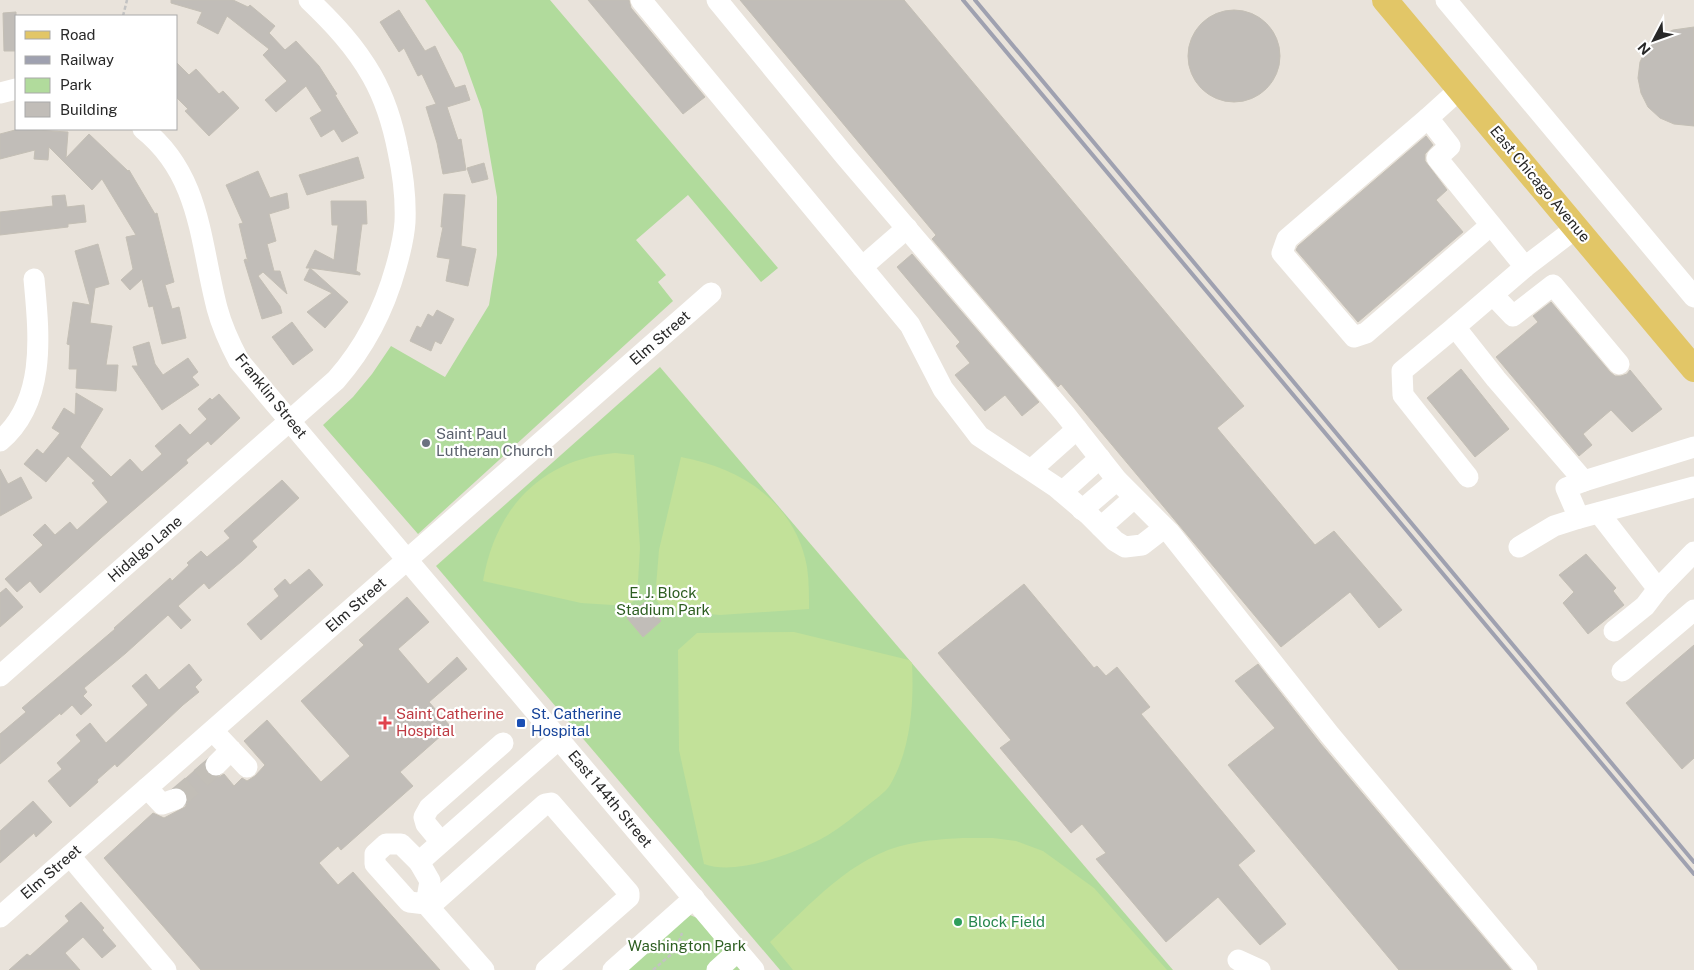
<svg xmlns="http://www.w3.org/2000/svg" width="1694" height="970" viewBox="0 0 1694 970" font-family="'Public Sans',sans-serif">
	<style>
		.green { fill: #b1db9c }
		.pitch { fill: #c2e199 }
		.building { fill: #c1bdb8; stroke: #c4bfb5 }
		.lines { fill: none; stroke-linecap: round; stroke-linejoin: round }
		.minor-tunnel { stroke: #c2beb7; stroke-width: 21; stroke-dasharray: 21 11; stroke-linecap: butt }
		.path { stroke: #c3c3c3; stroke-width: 2.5; stroke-dasharray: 4 2.5; stroke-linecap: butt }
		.minor { stroke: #fff; stroke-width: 21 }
		.major { stroke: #e2c667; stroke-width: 26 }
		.rail { stroke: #9fa1b0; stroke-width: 4 }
		.worship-dot { fill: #6b7280; stroke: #fff; stroke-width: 2 }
		.health-dot { fill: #e0444e; stroke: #fff; stroke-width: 2 }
		.transit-dot { fill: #1a4fb4; stroke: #fff; stroke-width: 2 }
		.leisure-dot { fill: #2e9e5b; stroke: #fff; stroke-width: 2 }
		.labels { text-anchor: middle; stroke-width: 4.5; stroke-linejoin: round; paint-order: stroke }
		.street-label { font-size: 15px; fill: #282828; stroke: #fff }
		.worship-label { font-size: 15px; fill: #5b616d; stroke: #fff; text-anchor: start }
		.park-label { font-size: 15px; fill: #2c5d20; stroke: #fff }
		.health-label { font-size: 15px; fill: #be3a42; stroke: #fff; text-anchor: start }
		.transit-label { font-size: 15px; fill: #164399; stroke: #fff; text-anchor: start }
		.leisure-label { font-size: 15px; fill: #27864d; stroke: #fff; text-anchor: start }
	</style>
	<rect width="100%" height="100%" fill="#e9e3db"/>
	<g class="green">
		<path d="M425 0H550L778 268 761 282 688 195 636 240 666 275 658 282 673 301 418 534 323 425 353 397 372 374 391 346 445 377 489 305 497 255V197L482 110 462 54Z"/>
		<path d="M660 367 1173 970H780L436 566Z"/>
		<path d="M690 915 697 918 740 970H623Z"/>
	</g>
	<g class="pitch">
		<path d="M615 453 634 455 640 548 637 598 628 606 581 603 483 581C495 509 541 459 615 453Z"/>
		<path d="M681 457C741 468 795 502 807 567 809 581 809 595 809 609L720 615 665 610 655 599 659 550Z"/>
		<path d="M794 632 909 660 912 663C914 704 911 749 890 785 885 793 875 799 867 806 853 817 838 830 821 839 792 854 736 876 704 864L679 750 678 650 697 633Z"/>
		<path d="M962 838H993L1016 841 1043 851 1094 888 1167 970H793L770 942C810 905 853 855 909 844 927 840 945 839 962 838Z"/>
	</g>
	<g class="building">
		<path d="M171 0H233L248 7 250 5 275 26 269 33 285 50 296 41 319 66 337 94 335 95 358 133 342 142 334 129 321 137 310 118 322 111 306 86 276 112 265 100 287 81 263 55 269 49 227 16 218 34 197 23 202 12 171 3Z"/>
		<path d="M588 0H629L631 8 705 97 683 114Z"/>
		<path d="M740 0H904L1244 406 1217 428 1315 545 1334 531 1402 610 1379 628 1350 592 1281 647 1061 384 1058 387 932 239 936 235Z"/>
		<path d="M399 10 425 51 435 46 455 88 465 85 470 100 447 107 458 140 461 139 466 170 443 174 437 143 426 107 436 104 422 74 418 76 404 48 399 52 380 22Z"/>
		<circle cx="1234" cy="56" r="46"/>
		<path d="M16 12V51H4L3 13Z"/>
		<path d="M1694 27V126L1674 124 1660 118 1648 107 1641 93 1638 78 1640 62 1647 48 1658 37 1673 30Z"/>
		<path d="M176 62 189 75 196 69 219 94 223 91 239 108 209 136 185 111 188 109 176 97Z"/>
		<path d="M19 129 68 132 66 158 89 134 128 171 129 170 155 214 157 213 174 282 165 285 172 309 179 307 186 338 162 344 153 306 149 307 142 279 130 290 121 280 133 269 126 237 136 235 102 179 92 190 49 147 48 160 34 159 35 150 0 159V134Z"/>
		<path d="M1426 136 1433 145 1425 154V161L1447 190 1436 200 1463 232 1358 322 1296 250 1298 246Z"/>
		<path d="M358 157 364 178 307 195 299 175Z"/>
		<path d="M484 163 488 179 472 183 467 168Z"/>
		<path d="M258 171 270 198 287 193 289 208 269 214 276 241 267 244 274 271H280L287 294 263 272 258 276 280 306 282 313 262 319 244 260 246 259 248 262 239 224 243 223 226 185Z"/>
		<path d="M444 194 465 195 461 246 476 249 468 286 446 281 450 259 437 257 443 227H441Z"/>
		<path d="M65 195 67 207 84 205 86 222 68 224V227L0 235V212L53 206 52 196Z"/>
		<path d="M331 201H366L367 224H362L356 271 360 273V275L310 268 348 302 325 328 307 312 332 293 304 280 310 268H306L315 250 334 260 338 225H332Z"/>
		<path d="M98 244 109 284 95 288 90 323 112 326 106 365H118L116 391 76 388 77 369H69L70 345 67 344 73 302 90 305 75 251Z"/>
		<path d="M912 254 1039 402 1022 416 1005 395 985 411 955 375 970 363 956 346 960 342 897 267Z"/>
		<path d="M1551 302 1610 372 1615 376H1621L1627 374 1630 370 1662 409 1632 432 1611 410 1583 434 1592 445 1579 456 1496 357 1538 322 1533 316Z"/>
		<path d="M437 310 454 319 441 344 435 341 431 351 410 341 417 326 421 328 428 314 433 317Z"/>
		<path d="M292 322 313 350 293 365 272 337Z"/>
		<path d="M149 342 155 364 163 375 188 358 198 372 192 377 199 385 162 410 132 366H138L133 347Z"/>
		<path d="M1461 369 1509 429 1475 457 1427 398Z"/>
		<path d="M76 393 103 409 80 447 111 477 130 459 142 472 162 454 155 446 180 424 190 435 207 419 198 409 210 398 212 400 219 394 240 418 211 445 208 441 186 460 188 463 101 538 40 593 30 581 17 592 5 579 43 545 33 535 45 524 55 535 70 522 77 530 108 502 92 483 95 481 68 456 46 482 24 464 37 449 43 454 60 433 52 428 64 408 75 415Z"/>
		<path d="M0 469 8 484 21 477 32 498 0 516Z"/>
		<path d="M282 480 299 498 252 541 257 547 242 561 209 589 204 583 178 606 191 620 181 629 168 615 126 653 84 688 87 692 83 696 92 705 81 715 72 705 61 715 60 713 0 764V734L26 712 22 708 115 629 114 628 170 578 172 581 189 565 187 563 201 551 207 557 230 538 224 531Z"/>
		<path d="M1586 554 1616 588 1613 591 1624 605 1588 634 1563 603 1574 592 1559 575Z"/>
		<path d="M309 569 323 585 261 640 247 624 279 596 274 589 285 579 290 585Z"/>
		<path d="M1024 584 1094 668 1097 666 1106 676 1117 667 1150 707 1141 714 1255 851 1238 865 1286 924 1260 945 1218 897 1166 942 1096 859 1106 853 1082 824 1071 833 1000 748 1011 740 938 653Z"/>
		<path d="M6 588 23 607 0 627V593Z"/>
		<path d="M407 597 429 622 398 649 428 684 457 657 467 669 429 702 451 727 400 772 413 786 341 850 338 846 319 863 338 885 353 872 440 970H201L104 858 153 813 164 818 185 807 188 802V794L184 789 176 787 204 762V769L208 774 213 777H219L224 774 234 786 242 778 247 781 255 776 265 765 244 741 267 720 321 782 350 756 301 701 364 645 359 640Z"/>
		<path d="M645 602 661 621 643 637 627 618Z"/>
		<path d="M1694 645V758L1682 769 1626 703Z"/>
		<path d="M189 664 202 680 195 687 199 692 183 705 117 767 115 764 97 780 98 782 70 807 48 781 62 769 57 763 81 741 76 735 90 723 106 743 148 705 132 686 146 674 159 690Z"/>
		<path d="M1258 664 1320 743 1511 970H1399L1228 765 1275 728 1235 681Z"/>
		<path d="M33 801 52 822 36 837 34 833 0 863V831Z"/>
		<path d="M81 902 104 928 102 930 116 946 102 958 83 937 65 953 80 970H9L27 954 30 956 69 921 65 916Z"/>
	</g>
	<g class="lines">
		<path class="minor-tunnel" d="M176 799 216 765"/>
		<g class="path">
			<path d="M123 16 127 0"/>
			<path d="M653 970 676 950 682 933"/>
		</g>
		<g class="minor">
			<path d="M641 0 910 325 943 389 979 436 1056 487 1089 515 1115 541 1125 547 1142 545 1164 528"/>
			<path d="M717 0 845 156 1065 414 1117 480 1170 533 1330 735 1527 970"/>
			<path d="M1446 0 1694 297"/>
			<path d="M1460 89 1428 118 1450 146 1437 158 1525 267"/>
			<path d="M0 93 16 89"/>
			<path d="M1428 118 1287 239 1282 253 1354 337 1366 333 1491 225"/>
			<path d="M143 129C201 175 200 243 217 308 222 327 230 344 239 361L754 970"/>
			<path d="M1576 228 1525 267 1455 327 1496 379 1584 481 1694 447"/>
			<path d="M862 267 907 228"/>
			<path d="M1493 295 1513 316 1553 285 1619 364"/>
			<path d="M1455 327 1402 371 1403 395 1468 477"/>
			<path d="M0 441C47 401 39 334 34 279"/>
			<path d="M1031 470 1077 429"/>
			<path d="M1584 481 1566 488 1579 518 1694 487"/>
			<path d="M1062 492 1100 458"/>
			<path d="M1082 510 1117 480"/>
			<path d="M1599 513 1658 589 1694 552"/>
			<path d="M1101 527 1134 498"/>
			<path d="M1519 547 1554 526 1579 518"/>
			<path d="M1614 631 1645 606 1658 589"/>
			<path d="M1622 671 1694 610"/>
			<path d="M0 676 336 380C366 346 384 310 396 267 400 253 404 237 405 222 406 198 403 174 398 151 393 125 385 99 372 76 355 46 333 23 309 0"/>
			<path d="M213 731 247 767"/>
			<path d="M216 765 231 750"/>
			<path d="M147 788 162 804 176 799"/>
			<path d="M441 842 426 824 424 817 429 808 503 743"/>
			<path d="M70 856 166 970"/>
			<path d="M419 862 559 739"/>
			<path d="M426 904 430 881 419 862 401 844H386L375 854V864L409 902 426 904 484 970"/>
			<path d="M429 907 545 804 551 803 629 893V897L546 970"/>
			<path d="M0 917 711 293"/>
			<path d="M1238 960 1260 970"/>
			<path d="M613 970 694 898"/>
			<path d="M717 970 738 951"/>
		</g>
		<path class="major" d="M1385 0 1694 369"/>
		<g class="rail">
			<path d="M963 0 1694 874"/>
			<path d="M975 0 1694 862"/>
		</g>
	</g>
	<circle class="worship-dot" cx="426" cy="443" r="5"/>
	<path class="health-dot" d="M382.5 715.5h5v5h5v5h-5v5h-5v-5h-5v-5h5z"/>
	<rect class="transit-dot" x="516" y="718" width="10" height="10" rx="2.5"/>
	<circle class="leisure-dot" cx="958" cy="922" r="5"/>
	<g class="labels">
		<g class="street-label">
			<text transform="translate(1540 184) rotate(50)" y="5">East Chicago Avenue</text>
			<text transform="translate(660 338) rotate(-41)" y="5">Elm Street</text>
			<text transform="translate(271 396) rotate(51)" y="5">Franklin Street</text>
			<text transform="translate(145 549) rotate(-41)" y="5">Hidalgo Lane</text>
			<text transform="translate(356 605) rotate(-41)" y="5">Elm Street</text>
			<text transform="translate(610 799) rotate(50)" y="5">East 144th Street</text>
			<text transform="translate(51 872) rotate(-41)" y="5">Elm Street</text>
		</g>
		<g class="worship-label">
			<text x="436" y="439">Saint Paul<tspan x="436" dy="17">Lutheran Church</tspan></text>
		</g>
		<g class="park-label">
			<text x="663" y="598">E. J. Block<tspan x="663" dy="17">Stadium Park</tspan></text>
			<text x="687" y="951">Washington Park</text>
		</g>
		<g class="health-label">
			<text x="396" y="719">Saint Catherine<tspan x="396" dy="17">Hospital</tspan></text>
		</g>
		<g class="transit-label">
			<text x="531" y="719">St. Catherine<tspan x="531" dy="17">Hospital</tspan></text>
		</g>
		<g class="leisure-label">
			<text x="968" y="927">Block Field</text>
		</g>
	</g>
	<rect x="15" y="15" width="162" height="115" fill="#ffffff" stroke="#a9a9a9"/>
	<rect x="25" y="31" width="25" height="8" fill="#e2c667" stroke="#a9a9a9"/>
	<text x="60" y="40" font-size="15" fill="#282828">Road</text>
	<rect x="25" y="56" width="25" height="8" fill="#9fa1b0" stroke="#a9a9a9"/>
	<text x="60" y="65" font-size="15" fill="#282828">Railway</text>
	<rect x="25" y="78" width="25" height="15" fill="#b1db9c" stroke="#a9a9a9"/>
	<text x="60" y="90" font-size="15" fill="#282828">Park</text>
	<rect x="25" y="102" width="25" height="15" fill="#c1bdb8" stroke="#a9a9a9"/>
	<text x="60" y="115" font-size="15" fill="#282828">Building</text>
	<g transform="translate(1654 40) rotate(229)" stroke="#ffffff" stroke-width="4" paint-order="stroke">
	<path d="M0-4L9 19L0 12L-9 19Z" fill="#282828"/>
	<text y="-8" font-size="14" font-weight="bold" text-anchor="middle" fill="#282828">N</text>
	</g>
</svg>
